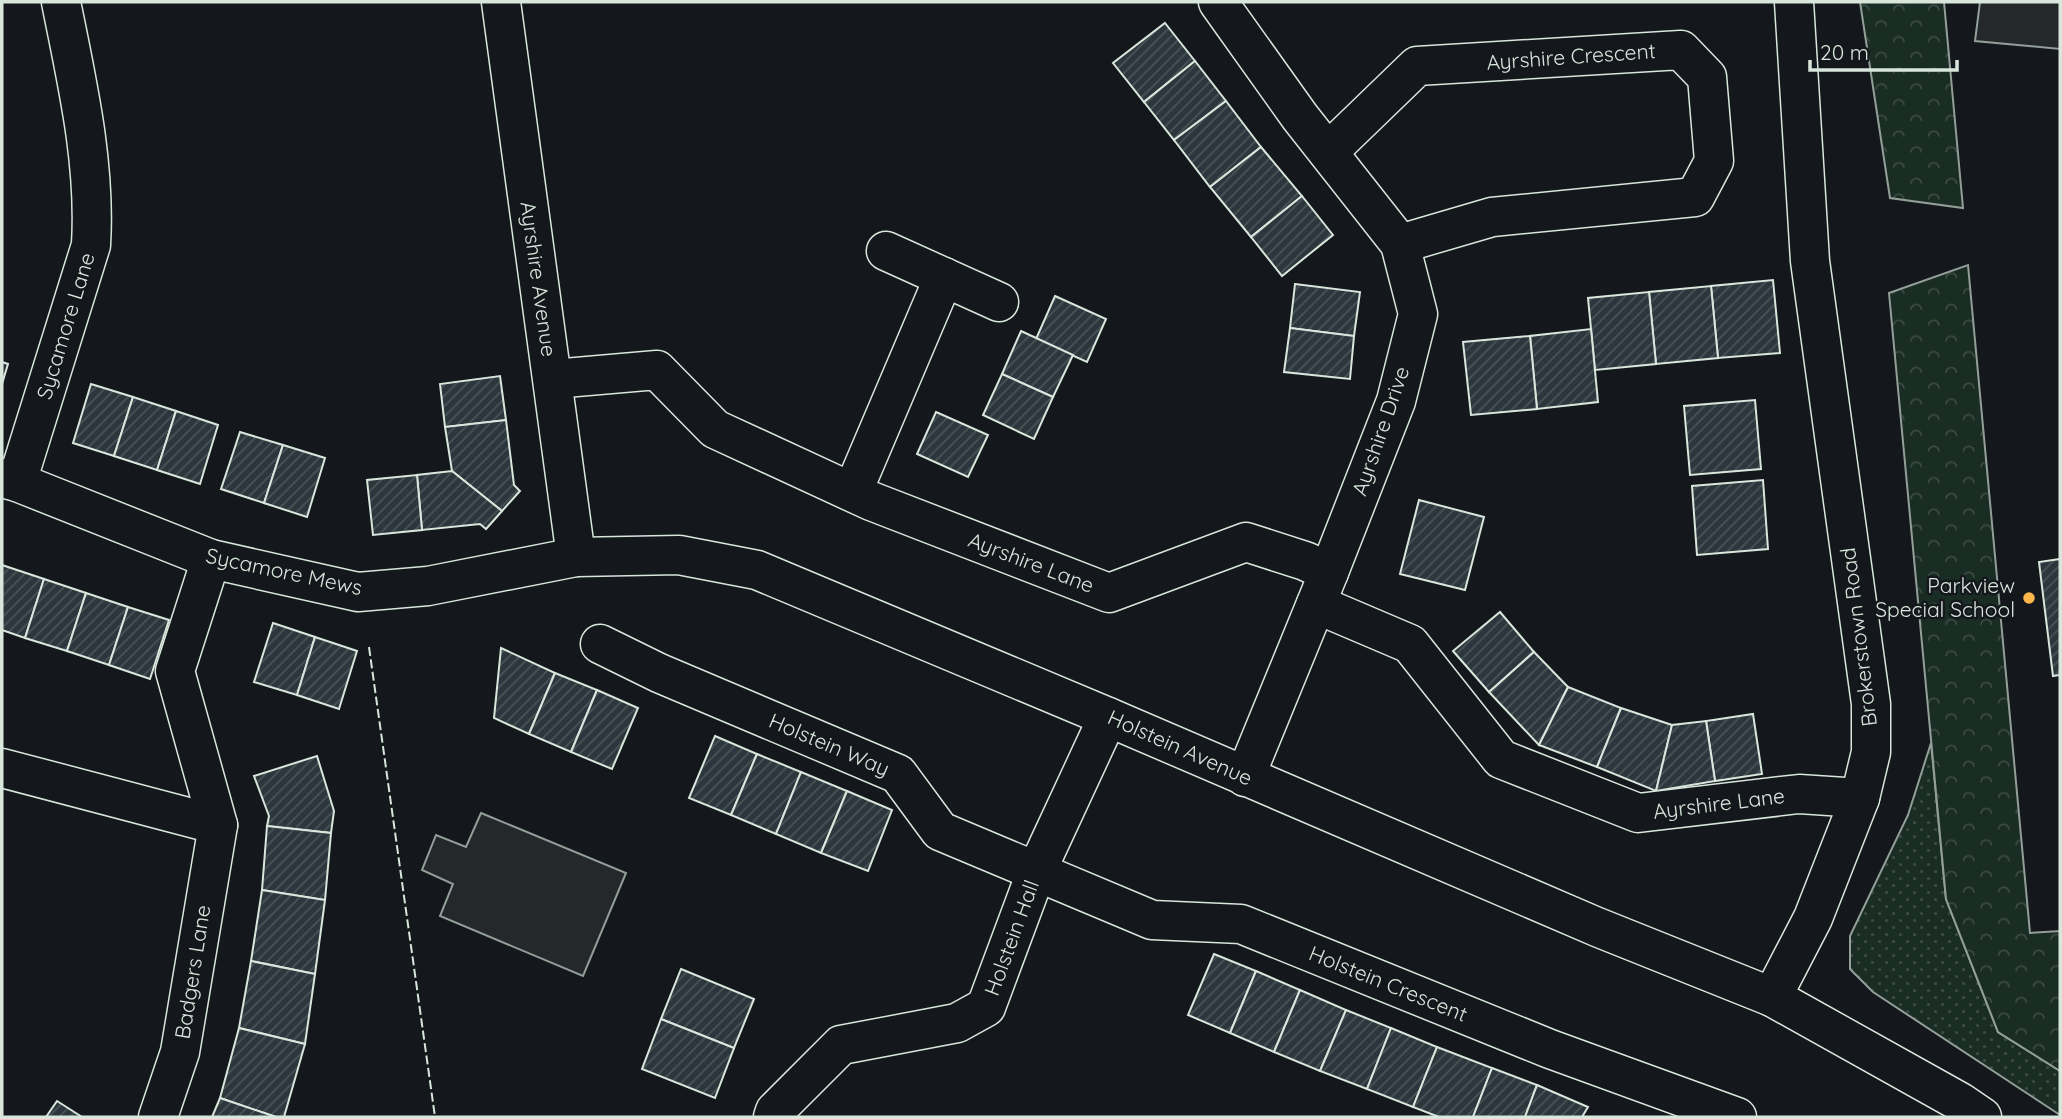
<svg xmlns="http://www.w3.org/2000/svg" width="2062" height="1119" viewBox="0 0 2062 1119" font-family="Quicksand,sans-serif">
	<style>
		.grass { fill: url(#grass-dots); stroke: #939e99; stroke-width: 2 }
		.forest { fill: url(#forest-crowns); stroke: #939e99; stroke-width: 2 }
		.parking { fill: #24282b; stroke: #939e99; stroke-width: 2 }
		.building { fill: url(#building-hatch); stroke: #d8e6dc; stroke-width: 2 }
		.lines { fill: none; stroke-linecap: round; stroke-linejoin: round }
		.street-casing { stroke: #d8e6dc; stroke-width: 41 }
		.secondary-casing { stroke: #d8e6dc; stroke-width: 41 }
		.street { stroke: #14181c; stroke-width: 38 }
		.secondary { stroke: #14181c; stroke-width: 38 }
		.fence { stroke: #d8e6dc; stroke-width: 2; stroke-dasharray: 9 3.5; stroke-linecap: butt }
		.poi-dot { fill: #ffb74d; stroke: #14181c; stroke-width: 2.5 }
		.labels { text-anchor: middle; stroke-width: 5; stroke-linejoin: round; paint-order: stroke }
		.street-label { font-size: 21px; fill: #d8e6dc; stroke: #14181c }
		.poi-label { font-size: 21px; fill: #d8e6dc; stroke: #14181c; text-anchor: end }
	</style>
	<defs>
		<pattern id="grass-dots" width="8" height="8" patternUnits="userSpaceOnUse" patternTransform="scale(1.75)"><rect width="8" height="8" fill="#1a2d24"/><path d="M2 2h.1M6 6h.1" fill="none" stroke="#3b4b43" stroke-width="1.8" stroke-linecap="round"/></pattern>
		<pattern id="forest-crowns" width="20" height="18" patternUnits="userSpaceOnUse" patternTransform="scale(1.75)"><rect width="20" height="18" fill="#1a2d24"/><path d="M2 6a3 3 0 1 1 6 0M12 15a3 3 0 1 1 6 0" fill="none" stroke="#3b4b43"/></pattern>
		<pattern id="building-hatch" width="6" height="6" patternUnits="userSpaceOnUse" patternTransform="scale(1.75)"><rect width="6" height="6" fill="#2c363c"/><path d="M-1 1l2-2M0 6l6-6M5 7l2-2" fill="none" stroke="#4a5358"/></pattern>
	</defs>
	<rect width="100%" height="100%" fill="#14181c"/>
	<path class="grass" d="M1931 743 1946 899 1998 1032 2060 1071V1115L1873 992 1850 969V936L1908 815Z"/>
	<g class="forest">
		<path d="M1860 2H1944L1963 208 1890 198Z"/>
		<path d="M1968 265 2030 933 2060 931V1071L1998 1032 1946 899 1889 293Z"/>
	</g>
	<g class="parking">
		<path d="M1980 2H2060V49L1975 41Z"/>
		<path d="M481 813 626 873 583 976 440 916 453 884 422 870 436 835 466 847Z"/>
	</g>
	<g class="building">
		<path d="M1165 23 1195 61 1144 102 1113 63Z"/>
		<path d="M1195 61 1226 101 1174 140 1144 102Z"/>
		<path d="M1226 101 1261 147 1210 187 1174 140Z"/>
		<path d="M1261 147 1302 196 1251 237 1210 187Z"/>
		<path d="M1302 196 1333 235 1282 276 1251 237Z"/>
		<path d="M1773 280 1780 353 1718 358 1711 286Z"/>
		<path d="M1295 284 1360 292 1354 336 1290 328Z"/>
		<path d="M1711 286 1718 358 1656 364 1649 292Z"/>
		<path d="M1649 292 1656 364 1595 370 1588 298Z"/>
		<path d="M1055 296 1106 319 1087 362 1036 339Z"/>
		<path d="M1290 328 1354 336 1350 379 1284 372Z"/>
		<path d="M1591 329 1598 402 1537 409 1530 336Z"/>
		<path d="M1021 331 1073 355 1053 397 1002 374Z"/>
		<path d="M1530 336 1537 409 1471 415 1463 342Z"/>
		<path d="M2 362 8 364 2 384Z"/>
		<path d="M1002 374 1053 397 1034 439 983 415Z"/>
		<path d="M500 376 506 420 445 427 440 384Z"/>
		<path d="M91 384 133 397 114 456 73 443Z"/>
		<path d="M133 397 176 411 157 470 114 456Z"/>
		<path d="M1755 400 1761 469 1690 475 1684 406Z"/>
		<path d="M176 411 218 425 200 484 157 470Z"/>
		<path d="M936 412 988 435 968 477 917 454Z"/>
		<path d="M506 420 514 485 520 491 502 511 452 471 445 427Z"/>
		<path d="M240 432 283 445 264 503 221 489Z"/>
		<path d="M283 445 325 458 307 517 264 503Z"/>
		<path d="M452 471 502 511 486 529 480 524 422 530 417 475Z"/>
		<path d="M417 475 422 530 373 535 367 480Z"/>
		<path d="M1763 480 1768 549 1697 555 1692 486Z"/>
		<path d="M1419 500 1484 517 1465 590 1400 574Z"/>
		<path d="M2060 559V675L2053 676 2039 562Z"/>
		<path d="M2 565 44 579 25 638 2 630Z"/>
		<path d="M44 579 86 593 67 651 25 638Z"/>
		<path d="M86 593 128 607 109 665 67 651Z"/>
		<path d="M128 607 169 620 150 679 109 665Z"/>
		<path d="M1500 612 1534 652 1489 692 1453 651Z"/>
		<path d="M273 623 315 637 297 695 254 682Z"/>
		<path d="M315 637 357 651 339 709 297 695Z"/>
		<path d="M501 648 555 673 529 734 494 718Z"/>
		<path d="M1534 652 1568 687 1539 745 1489 692Z"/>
		<path d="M555 673 597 690 571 752 529 734Z"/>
		<path d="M1568 687 1621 708 1597 767 1539 745Z"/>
		<path d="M597 690 638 708 612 769 571 752Z"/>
		<path d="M1621 708 1672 725 1656 791 1597 767Z"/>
		<path d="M1753 714 1762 774 1715 781 1706 721Z"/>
		<path d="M1706 721 1715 781 1656 791 1672 725Z"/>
		<path d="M715 736 757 754 731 815 689 798Z"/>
		<path d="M757 754 801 772 776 834 731 815Z"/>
		<path d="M317 756 334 811 331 833 267 826 269 816 254 776Z"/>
		<path d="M801 772 847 791 821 853 776 834Z"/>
		<path d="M847 791 892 810 868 871 821 853Z"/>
		<path d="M267 826 331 833 325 900 262 890Z"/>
		<path d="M262 890 325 900 315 974 251 961Z"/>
		<path d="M1214 954 1256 971 1230 1033 1188 1015Z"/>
		<path d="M251 961 315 974 305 1044 239 1028Z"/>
		<path d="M681 969 754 999 734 1048 661 1019Z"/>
		<path d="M1256 971 1300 990 1274 1052 1230 1033Z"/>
		<path d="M1300 990 1346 1010 1320 1071 1274 1052Z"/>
		<path d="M1346 1010 1391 1028 1367 1089 1320 1071Z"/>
		<path d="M661 1019 734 1048 715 1098 642 1069Z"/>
		<path d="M239 1028 305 1044 284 1117H276L220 1098Z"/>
		<path d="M1391 1028 1437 1047 1413 1107 1367 1089Z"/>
		<path d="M1437 1047 1492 1068 1473 1117H1439L1413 1107Z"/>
		<path d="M1492 1068 1537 1085 1525 1117H1473Z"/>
		<path d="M1537 1085 1588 1107 1582 1117H1525Z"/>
		<path d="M220 1098 276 1117H212Z"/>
		<path d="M57 1101 82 1117H46Z"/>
	</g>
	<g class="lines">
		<g class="street-casing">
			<g id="street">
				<path d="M501 2 576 557"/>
				<path d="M1218 2 1300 117 1400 244 1418 314 1396 401 1329 572 1245 777"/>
				<path d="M1328 152 1417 66 1681 50 1707 77 1714 161 1695 197 1492 217 1400 244"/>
				<path d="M886 251 999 302"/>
				<path d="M553 379 657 370 715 429 871 501 1109 593 1246 542 1305 561 1329 572"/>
				<path d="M2 478 17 482 211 559 358 592 428 586 576 557 679 555 757 570 1108 717 1597 927 1772 997"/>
				<path d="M17 482 91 245C96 163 77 82 61 2"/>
				<path d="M853 491 944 277"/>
				<path d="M1316 604 1410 644 1501 759 1638 813 1799 794 1860 798"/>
				<path d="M600 644 659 673 898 774 940 831 1152 920 1241 924 1550 1049 1737 1117"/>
				<path d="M2 768 218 825"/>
				<path d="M158 1117 180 1052 218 825 175 671 211 559"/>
				<path d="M773 1117 775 1111 841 1045 957 1023 986 1007 1037 870 1108 717"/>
			</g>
		</g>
		<g class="secondary-casing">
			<path id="secondary" d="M1794 2 1810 261 1871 704V752L1860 798 1813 918 1772 997 1960 1102 1982 1117"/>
		</g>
		<use href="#street" class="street"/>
		<use href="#secondary" class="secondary"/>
		<path class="fence" d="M369 647 435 1117"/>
	</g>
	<circle class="poi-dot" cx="2029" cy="598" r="7"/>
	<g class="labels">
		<g class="street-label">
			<text transform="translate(1571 57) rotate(-4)" y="7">Ayrshire Crescent</text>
			<text transform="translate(538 279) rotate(82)" y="7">Ayrshire Avenue</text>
			<text transform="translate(66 326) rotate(-73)" y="7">Sycamore Lane</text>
			<text transform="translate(1381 431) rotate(-71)" y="7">Ayrshire Drive</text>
			<text transform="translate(1031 563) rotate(21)" y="7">Ayrshire Lane</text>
			<text transform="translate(284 572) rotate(12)" y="7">Sycamore Mews</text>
			<text transform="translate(1859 637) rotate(-97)" y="7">Brokerstown Road</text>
			<text transform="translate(829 745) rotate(23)" y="7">Holstein Way</text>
			<text transform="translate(1180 748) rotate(24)" y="7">Holstein Avenue</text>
			<text transform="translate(1719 804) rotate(-7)" y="7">Ayrshire Lane</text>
			<text transform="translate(1012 938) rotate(-70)" y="7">Holstein Hall</text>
			<text transform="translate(193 972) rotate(-81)" y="7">Badgers Lane</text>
			<text transform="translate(1388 984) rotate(22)" y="7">Holstein Crescent</text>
		</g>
		<g class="poi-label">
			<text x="2015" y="593">Parkview<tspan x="2015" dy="24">Special School</tspan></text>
		</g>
	</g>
	<rect width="2062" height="1119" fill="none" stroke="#d8e6dc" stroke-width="7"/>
	<path d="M1810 60v10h147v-10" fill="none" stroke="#d8e6dc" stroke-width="3.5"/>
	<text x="1820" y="60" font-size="21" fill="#d8e6dc" stroke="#14181c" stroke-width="5" paint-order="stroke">20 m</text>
</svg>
